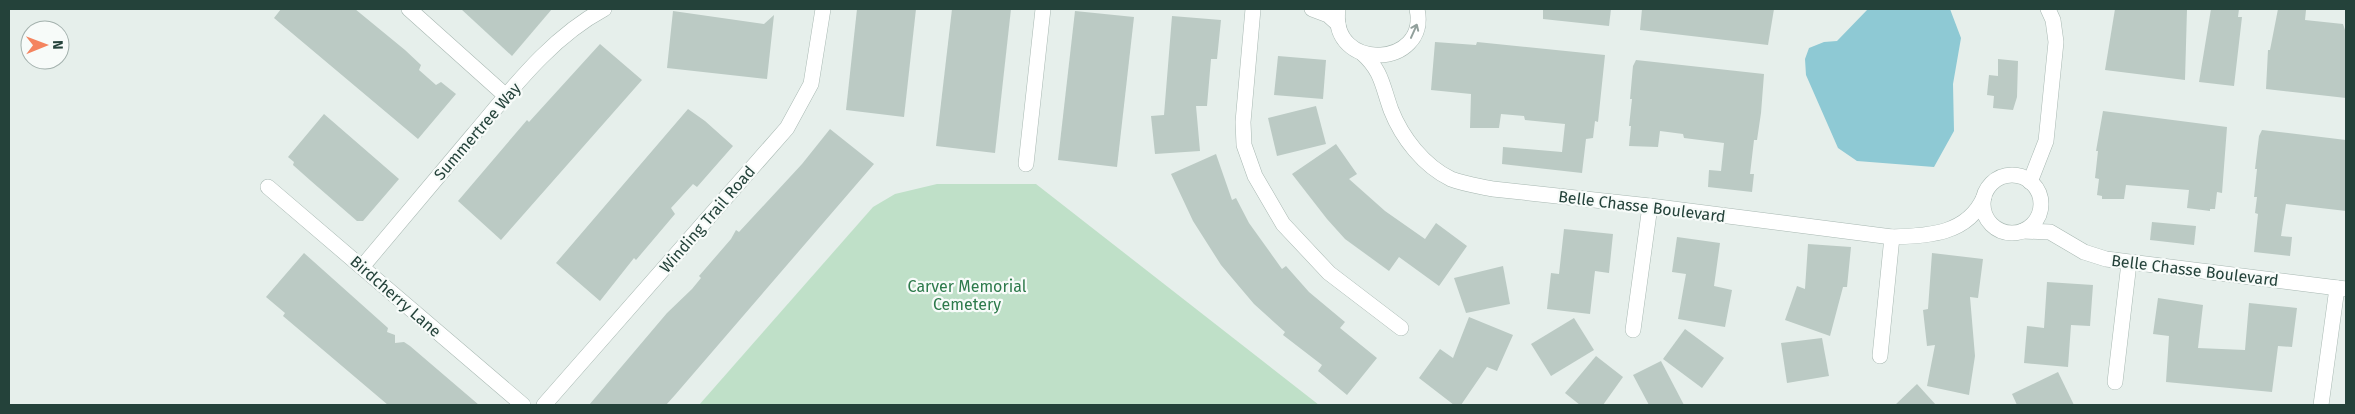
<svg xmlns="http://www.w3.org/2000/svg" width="2355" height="414" viewBox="0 0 2355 414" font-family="'Fira Sans',sans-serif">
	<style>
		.green { fill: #bfe0c8 }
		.water { fill: #8ec9d4 }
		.building { fill: #bbcac4 }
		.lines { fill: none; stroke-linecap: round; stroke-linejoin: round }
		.minor-casing { stroke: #a8b8b2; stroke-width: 16 }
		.minor { stroke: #fff; stroke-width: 15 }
		.oneway { stroke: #92a09c }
		.labels { text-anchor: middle; stroke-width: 4.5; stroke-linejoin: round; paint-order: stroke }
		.street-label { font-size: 16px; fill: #24423a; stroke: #f7fbf9 }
		.park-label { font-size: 16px; fill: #2d7a4b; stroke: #f7fbf9 }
	</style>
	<rect width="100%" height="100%" fill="#e6efeb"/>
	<path class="green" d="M937 184H1036L1319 405H699L873 207 895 194Z"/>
	<path class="water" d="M1868 9H1950L1961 38 1953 84 1954 131 1934 167 1857 161 1838 148 1806 75 1805 59 1809 48 1824 42 1837 41Z"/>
	<g class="building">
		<path d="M281 9H355L405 50 421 65 419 70 436 85 441 82 456 94 418 139 274 18Z"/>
		<path d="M461 9H552L512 56Z"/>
		<path d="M857 9H916L904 117 846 110Z"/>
		<path d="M952 9H1011L995 153 936 146Z"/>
		<path d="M1543 9H1611L1609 26 1543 19Z"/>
		<path d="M1642 9H1774L1768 45 1640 30Z"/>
		<path d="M2115 9H2187L2185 80 2105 70Z"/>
		<path d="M2211 9H2239L2238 17H2242L2234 86 2199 82Z"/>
		<path d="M2278 9 2306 10 2305 20 2343 24 2346 33V98L2266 89 2268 50H2270Z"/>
		<path d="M673 11 764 24 774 15 767 79 667 68Z"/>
		<path d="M1075 11 1134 17 1117 167 1058 160Z"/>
		<path d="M1172 16 1221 20 1217 59H1211L1207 106H1196L1200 151 1155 154 1151 116 1164 115Z"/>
		<path d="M1435 42 1476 45 1477 42 1605 55 1598 122 1595 121 1593 138 1586 139 1582 173 1502 164 1503 147 1562 152 1565 124 1525 120 1524 116 1501 114 1499 128H1470L1471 94 1431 90Z"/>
		<path d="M600 44 642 80 501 240 458 201 527 120 529 122Z"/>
		<path d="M1278 56 1326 60 1323 99 1274 95Z"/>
		<path d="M1998 59 2018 61 2017 97 2013 110 1993 108 1994 96 1987 95 1989 75 1998 76Z"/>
		<path d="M1636 60 1764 74 1761 113 1757 140H1754L1750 174H1754L1752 192 1708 187 1709 170 1721 171 1724 143 1684 138 1683 134 1660 131 1658 147 1629 146 1631 126H1629L1632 99H1630L1633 66Z"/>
		<path d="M1316 106 1326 144 1277 156 1268 118Z"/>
		<path d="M688 109 705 121 733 146 697 187 693 184 671 208 675 214 636 260 634 258 600 301 556 263Z"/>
		<path d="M2103 111 2227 127 2222 193 2217 192 2215 209H2210V211L2187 208 2189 190 2126 185 2124 199H2102V196L2097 195 2099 179 2095 178 2098 151H2096Z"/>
		<path d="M324 114 399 179 363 221H357L311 181 293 165 294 162 288 157Z"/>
		<path d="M830 129 874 164 675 395 666 405H589L667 313 692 289 701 278 699 276 731 239 736 230 739 232 802 164Z"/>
		<path d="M2262 130 2346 140V211L2286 204 2281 236 2292 237 2290 256 2254 252 2258 214 2255 213 2257 197H2254L2257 169H2255L2259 136Z"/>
		<path d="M1336 144 1357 174 1349 179 1385 211 1425 239 1436 223 1467 246 1439 286 1399 257 1389 271 1345 239 1327 219 1292 174Z"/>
		<path d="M1216 154 1232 200 1236 198 1249 223 1282 269 1286 266 1309 292 1345 322 1340 328 1377 358 1347 395 1318 371 1322 365 1283 335 1285 332 1254 304 1221 265 1193 221 1171 174Z"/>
		<path d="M2152 222 2196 226 2194 245 2150 240Z"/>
		<path d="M1564 229 1613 234 1609 273 1595 271 1590 314 1547 309 1551 273 1559 274Z"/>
		<path d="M1677 237 1720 243 1714 286 1732 290 1725 327 1678 319 1686 274 1672 272Z"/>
		<path d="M1808 244 1851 247 1847 287H1843L1830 336 1785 320 1797 286 1805 289Z"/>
		<path d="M304 253 388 328 387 332 395 335V343L404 342 410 346 479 405H388L283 316 285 313 266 297Z"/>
		<path d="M1932 253 1983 259 1978 298 1970 297 1975 356 1969 395 1927 386 1935 345 1927 346 1923 310 1928 309Z"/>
		<path d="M1503 266 1510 304 1466 313 1454 278Z"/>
		<path d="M2047 282 2093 285 2090 326 2071 325 2068 367 2024 363 2027 326 2044 328Z"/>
		<path d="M2158 298 2203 305 2198 348 2245 350 2249 303 2297 308 2292 347 2278 346 2272 392 2166 382 2169 336 2153 334Z"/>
		<path d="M1469 317 1513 335 1497 371 1487 367 1461 405H1454L1419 378 1440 349 1453 358Z"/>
		<path d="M1574 318 1594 350 1551 376 1531 344Z"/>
		<path d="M1685 329 1724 358 1702 388 1663 359Z"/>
		<path d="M1822 338 1829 376 1787 383 1781 343Z"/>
		<path d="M1596 356 1623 377 1603 405H1580L1565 393Z"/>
		<path d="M1661 361 1684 405H1649L1633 375Z"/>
		<path d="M2058 372 2074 405H2017L2012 394Z"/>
		<path d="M1917 384 1936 405H1895Z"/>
	</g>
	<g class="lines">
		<g class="minor-casing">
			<g id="minor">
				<path d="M409 9 506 96"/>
				<path d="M1253 9 1243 122 1244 145 1255 176 1283 224 1329 273 1401 328"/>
				<path d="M1312 9 1328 15 1338 24"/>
				<path d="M1338 9C1329 73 1430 68 1417 9"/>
				<path d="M1362 53C1382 71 1382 85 1391 110 1402 138 1424 166 1451 179 1464 184 1479 186 1493 189L1650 206 1892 237C1929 236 1968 234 1984 197"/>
				<path d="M1026 164 1043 9"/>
				<circle cx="2012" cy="204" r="29"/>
				<path d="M2030 182 2046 141 2056 42 2053 20 2048 9"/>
				<path d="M268 187 523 405"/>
				<path d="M2023 231 2050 232 2084 252 2106 259 2346 289"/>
				<path d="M362 267C399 223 436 179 473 135 512 89 550 38 604 9"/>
				<path d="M1633 330 1650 206"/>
				<path d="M1880 356 1892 237"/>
				<path d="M2115 382 2129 263"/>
				<path d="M544 405 787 128 811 84 823 9"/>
				<path d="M2321 405 2337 288"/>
			</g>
		</g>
		<use href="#minor" class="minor"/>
	</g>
	<defs><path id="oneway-shaft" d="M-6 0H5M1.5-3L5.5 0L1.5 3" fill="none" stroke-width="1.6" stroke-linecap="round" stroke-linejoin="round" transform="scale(1.25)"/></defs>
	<use class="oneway" href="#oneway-shaft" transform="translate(1414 31) rotate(-66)"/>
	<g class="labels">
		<g class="street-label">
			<text transform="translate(477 131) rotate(-49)" y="6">Summertree Way</text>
			<text transform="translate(1642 206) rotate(7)" y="6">Belle Chasse Boulevard</text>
			<text transform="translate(707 219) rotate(-49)" y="6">Winding Trail Road</text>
			<text transform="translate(2195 270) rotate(7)" y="6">Belle Chasse Boulevard</text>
			<text transform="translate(396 296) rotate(41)" y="6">Birdcherry Lane</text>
		</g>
		<g class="park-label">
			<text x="967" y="292">Carver Memorial<tspan x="967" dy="18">Cemetery</tspan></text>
		</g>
	</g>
	<rect width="2355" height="414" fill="none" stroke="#24423a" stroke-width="20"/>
	<g transform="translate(45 45) rotate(89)"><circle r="24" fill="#f7fbf9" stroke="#a3b1ad"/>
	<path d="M0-4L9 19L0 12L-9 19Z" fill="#f4845f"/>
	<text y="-8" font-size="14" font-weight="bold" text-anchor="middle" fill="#24423a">N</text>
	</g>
</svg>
